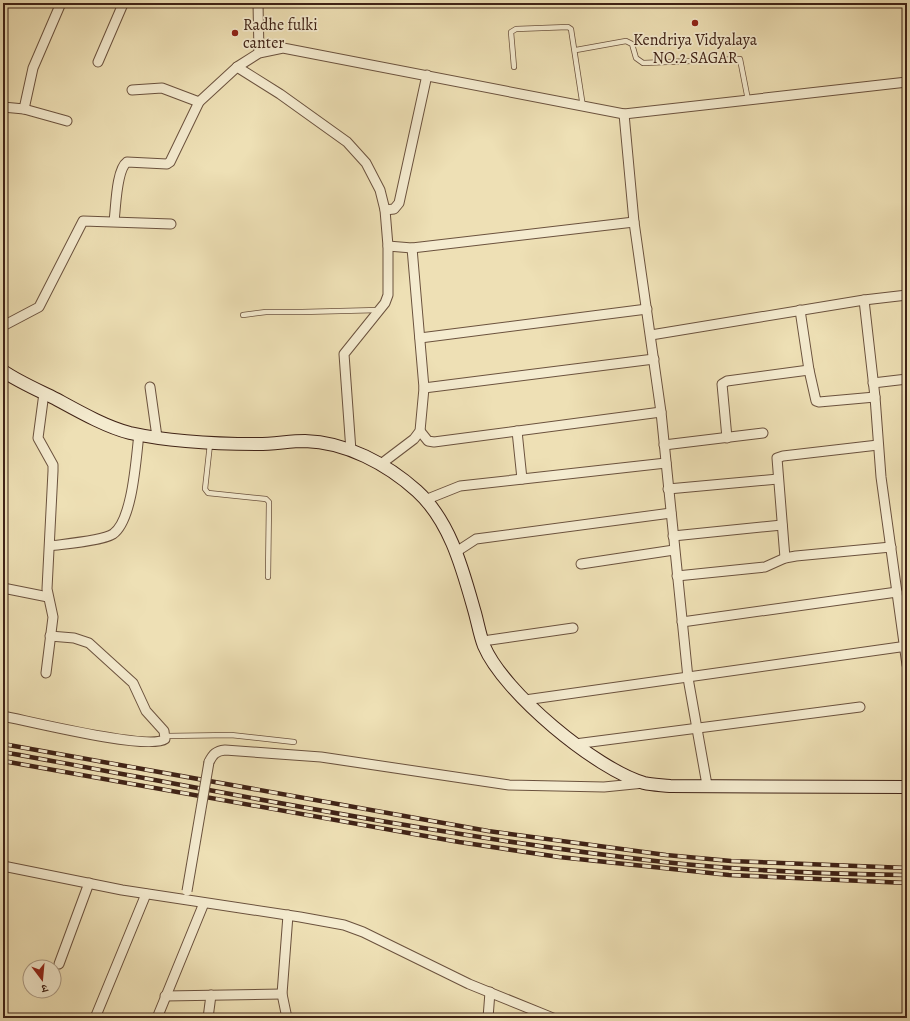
<svg xmlns="http://www.w3.org/2000/svg" width="910" height="1021" viewBox="0 0 910 1021" font-family="Alegreya,'Noto Serif Devanagari',serif">
	<style>
		.lines { fill: none; stroke-linecap: round; stroke-linejoin: round }
		.lane-casing { stroke: #6b523e; stroke-width: 6 }
		.street-casing { stroke: #6b523e; stroke-width: 11 }
		.secondary-casing { stroke: #3f2216; stroke-width: 14 }
		.lane { stroke: #f4ebcf; stroke-width: 4.5 }
		.street { stroke: #f4ebcf; stroke-width: 9 }
		.secondary { stroke: #f4ebcf; stroke-width: 12 }
		.rail-casing { stroke: #3f2216; stroke-width: 4.5 }
		.rail { stroke: #f4ebcf; stroke-width: 3; stroke-dasharray: 9; stroke-linecap: butt }
		.street-bridge-casing { stroke: #6b523e; stroke-width: 11; stroke-linecap: butt }
		.street-bridge { stroke: #f4ebcf; stroke-width: 9 }
		.poi-dot { fill: #8f2418; stroke: #f4ebcf; stroke-width: 1.5 }
		.labels { text-anchor: middle; stroke-width: 3.5; stroke-linejoin: round; paint-order: stroke }
		.poi-label { font-size: 16px; fill: #3f2216; stroke: #f4ebcf; text-anchor: start }
	</style>
	<rect width="100%" height="100%" fill="#eee0b5"/>
	<filter id="stains"><feTurbulence type="fractalNoise" baseFrequency=".005" numOctaves="4"/><feColorMatrix values="0 0 0 0 .2 0 0 0 0 .09 0 0 0 0 .02 0 0 0 .5 -.17"/></filter>
	<radialGradient id="worn" r=".72"><stop offset=".6" stop-color="#630" stop-opacity="0"/><stop offset="1" stop-color="#630" stop-opacity=".3"/></radialGradient>
	<g class="lines">
		<g class="lane-casing">
			<g id="lane">
				<path d="M576 50 626 41 632 44 636 58 643 63 740 59 748 100"/>
				<path d="M514 67 511 32 516 29 568 27 571 29 583 107"/>
				<path d="M243 315 266 312H302L379 310"/>
				<path d="M210 444 205 489 208 493 266 499 269 502 268 577"/>
				<path d="M166 736 231 735 294 742"/>
			</g>
		</g>
		<g class="street-casing">
			<g id="street">
				<path d="M258 3 259 53"/>
				<path d="M98 62 123 4"/>
				<path d="M237 67 280 94 347 142 366 163 380 190 385 210 388 246V295L385 303 344 354 351 451"/>
				<path d="M132 90 162 88 199 102"/>
				<path d="M3 107 24 109 67 121"/>
				<path d="M24 109 33 68 61 3"/>
				<path d="M624 114 634 222 661 412 688 678 707 785"/>
				<path d="M385 210 394 209 399 203 427 75"/>
				<path d="M114 221C116 208 116 170 127 162L167 164 170 162 199 102 237 67 259 53 283 48 624 114 907 82"/>
				<path d="M388 246 412 248 634 222"/>
				<path d="M864 300 875 397 881 477 907 665"/>
				<path d="M800 310 809 370 816 401 819 402 875 397"/>
				<path d="M3 326 39 307 83 221 171 224"/>
				<path d="M651 335 864 300 907 295"/>
				<path d="M420 338 647 309"/>
				<path d="M873 383 907 379"/>
				<path d="M150 387 157 437"/>
				<path d="M424 388 654 359"/>
				<path d="M44 393 38 438 53 465V471L47 589 53 617 46 673"/>
				<path d="M420 431 428 441 434 442 661 412"/>
				<path d="M517 431 522 479"/>
				<path d="M727 438 722 384 727 381 809 370"/>
				<path d="M664 445 763 433"/>
				<path d="M381 464 414 439 420 431 424 388 412 248"/>
				<path d="M668 489 778 479"/>
				<path d="M425 500 460 486 666 463"/>
				<path d="M673 536 782 525"/>
				<path d="M50 546C64 544 102 541 113 534 133 520 136 457 139 434"/>
				<path d="M456 552 476 539 671 513"/>
				<path d="M785 558 777 458 783 456 878 445"/>
				<path d="M581 564 674 550"/>
				<path d="M677 576 765 567 785 558 796 556 891 547"/>
				<path d="M3 588 48 597"/>
				<path d="M682 622 897 592"/>
				<path d="M483 641 573 628"/>
				<path d="M525 700 907 646"/>
				<path d="M3 716C29 721 149 751 165 739L164 731 146 711 133 683 89 643 74 638 50 636"/>
				<path d="M575 744 860 707"/>
				<path d="M209 762C213 754 216 751 225 750L321 757 509 785 604 787 644 783"/>
				<path d="M3 866 122 890 300 917 344 925 363 932 469 984 553 1018"/>
				<path d="M59 964 89 883"/>
				<path d="M165 996 282 994"/>
				<path d="M95 1018 146 894"/>
				<path d="M157 1018 204 903"/>
				<path d="M208 1018 211 995"/>
				<path d="M287 1018 282 994 288 915"/>
				<path d="M488 1018 490 992"/>
			</g>
		</g>
		<g class="secondary-casing">
			<path id="secondary" d="M3 371C19 382 38 390 56 399 78 411 106 427 130 433 171 442 216 444 258 444 274 444 290 441 305 441 346 442 387 464 417 491 451 522 463 571 475 613 478 624 480 636 484 646 504 693 596 769 644 783 652 785 662 785 670 786L907 787"/>
		</g>
		<use href="#lane" class="lane"/>
		<use href="#street" class="street"/>
		<use href="#secondary" class="secondary"/>
		<g class="rail-casing">
			<g id="rail">
				<path d="M3 744 488 831 666 855 731 861 907 868"/>
				<path d="M3 752C223 792 442 837 664 862 745 871 826 874 907 875"/>
				<path d="M3 761 459 842 559 857 729 875 907 883"/>
			</g>
		</g>
		<use href="#rail" class="rail"/>
		<g class="street-bridge-casing">
			<path id="street-bridge" d="M187 891 209 762"/>
		</g>
		<use href="#street-bridge" class="street-bridge"/>
	</g>
	<g class="poi-dot">
		<circle cx="695" cy="23" r="4"/>
		<circle cx="235" cy="33" r="4"/>
	</g>
	<g class="labels">
		<g class="poi-label">
			<text x="243" y="30">Radhe fulki<tspan x="243" dy="18">canter</tspan></text>
			<text x="695" y="45" text-anchor="middle">Kendriya Vidyalaya<tspan x="695" dy="18">NO.2 SAGAR</tspan></text>
		</g>
	</g>
	<rect width="910" height="1021" fill="none" stroke="#eee0b5" stroke-width="16"/>
	<rect x="4" y="4" width="902" height="1013" fill="none" stroke="#3f2216" stroke-width="2"/>
	<rect x="8" y="8" width="894" height="1005" fill="none" stroke="#3f2216"/>
	<g transform="translate(42 979) rotate(164)"><circle r="19" fill="#f4ebcf" stroke="#ac9b85"/>
	<path d="M0-3L7 15L0 10L-7 15Z" fill="#8f2418"/>
	<text y="-6" font-size="11" font-weight="bold" text-anchor="middle" fill="#3f2216">उ</text>
	</g>
	<rect width="100%" height="100%" filter="url(#stains)"/>
	<rect width="100%" height="100%" fill="url(#worn)"/>
</svg>
